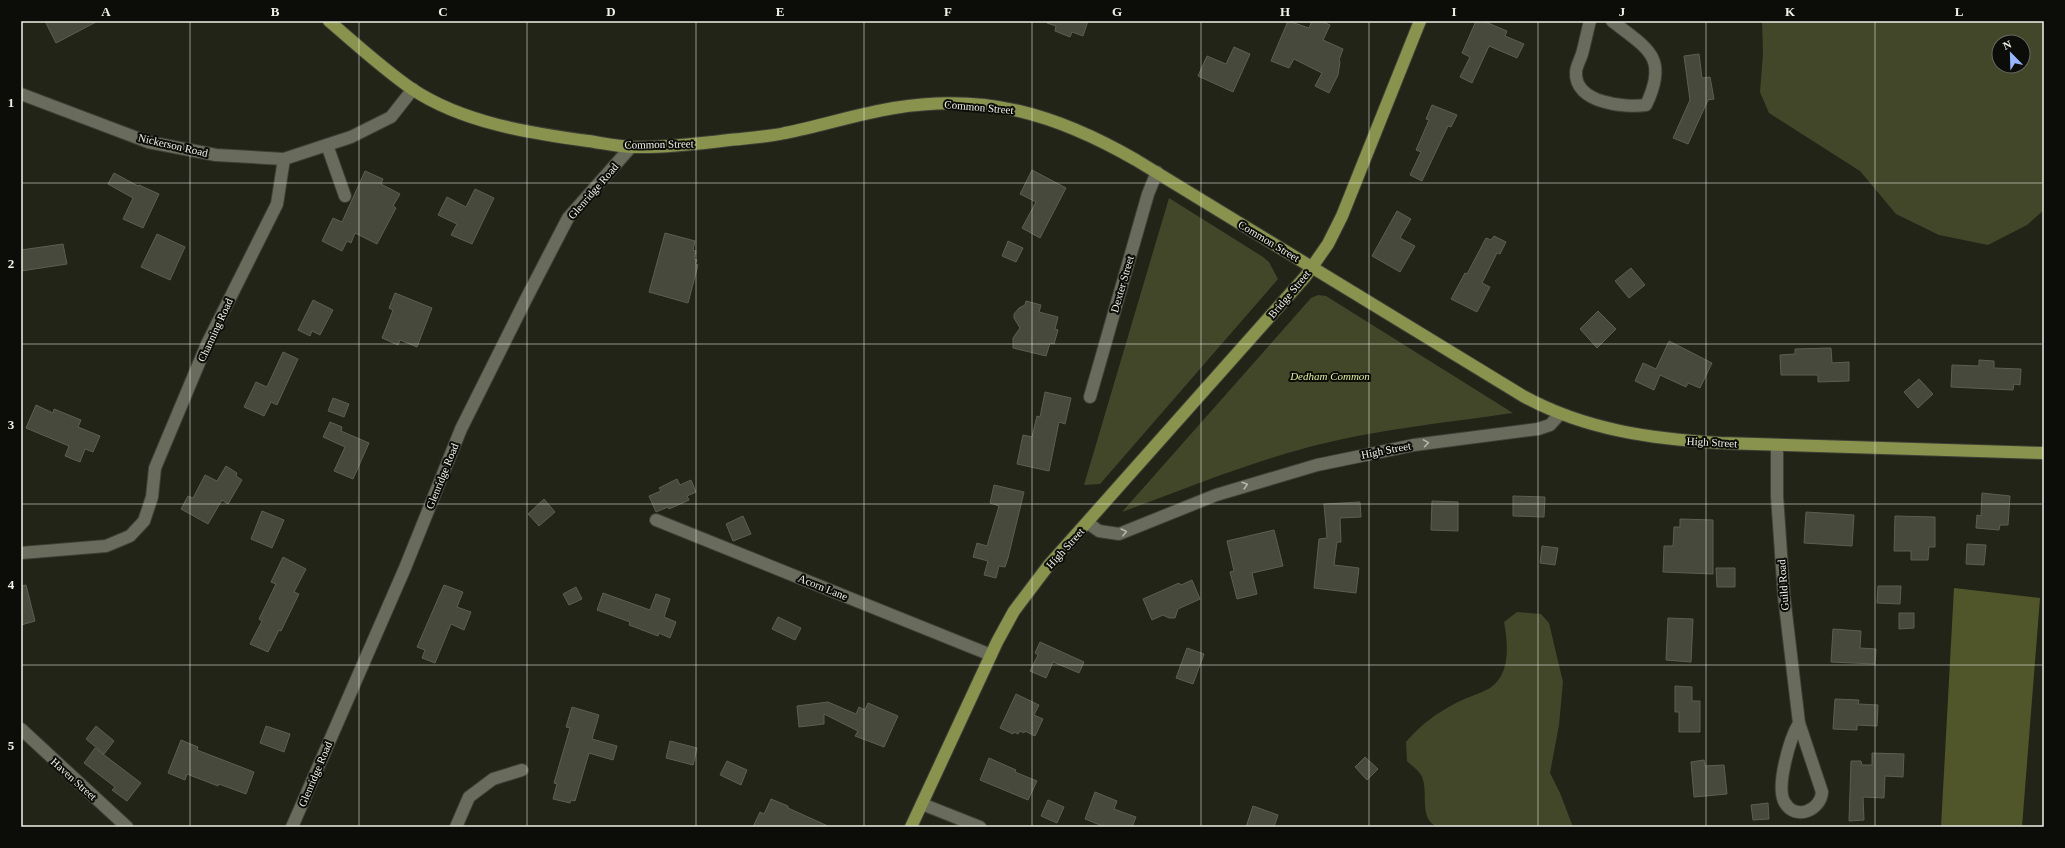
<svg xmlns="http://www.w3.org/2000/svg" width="2065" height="848" viewBox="0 0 2065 848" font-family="Georgia,serif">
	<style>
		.green { fill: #434729; fill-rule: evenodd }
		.forest { fill: #505629 }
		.building { fill: #46493b; stroke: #5c5f50 }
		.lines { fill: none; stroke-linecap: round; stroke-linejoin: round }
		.minor-casing { stroke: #3e3f36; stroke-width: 14 }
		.major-casing { stroke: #3e3f36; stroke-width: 14 }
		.minor { stroke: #696c5d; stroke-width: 12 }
		.major { stroke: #8a934d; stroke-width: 12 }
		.oneway { stroke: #b3b6aa }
		.grid { fill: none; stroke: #f0f2e9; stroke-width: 1; stroke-opacity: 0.55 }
		.labels { text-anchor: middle; stroke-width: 4; stroke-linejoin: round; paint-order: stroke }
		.street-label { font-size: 11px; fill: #f0f2e9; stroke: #0c0d08 }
		.park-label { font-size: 11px; font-style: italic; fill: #dfeba0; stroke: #0c0d08 }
		.neatline { fill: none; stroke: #f0f2e9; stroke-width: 1.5 }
		.grid-label { font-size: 13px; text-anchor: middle; font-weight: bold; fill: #f0f2e9 }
	</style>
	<rect width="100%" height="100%" fill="#222418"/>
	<g class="green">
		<path d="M1762 21H2044V210L2027 225 1988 245 1939 235 1896 214 1860 171 1769 113 1760 92 1763 53ZM1999 42H2023V66H1999Z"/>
		<path d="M1169 198 1263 257 1269 262 1278 279 1100 484 1084 485Z"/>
		<path d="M1318 295 1326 296 1513 413C1443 423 1370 430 1302 449 1240 466 1182 490 1122 512L1311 298Z"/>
		<path d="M1517 612 1541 614 1549 623 1563 682 1559 725 1550 773 1560 793 1573 827H1438C1417 819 1430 791 1421 775 1418 770 1411 765 1407 761L1406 742C1423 723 1434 715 1456 703 1467 697 1480 694 1490 688 1511 674 1508 643 1504 622Z"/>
	</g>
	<path class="forest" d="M1954 588 2040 598 2022 827H1941Z"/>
	<g class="building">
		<path d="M45 21H98L56 43Z"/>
		<path d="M1048 21H1088L1083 36 1072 32 1070 37 1055 31 1056 26 1047 23Z"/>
		<path d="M1288 21 1309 28 1312 21H1321L1330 25 1323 40 1343 49 1339 60 1340 62 1338 75 1329 93 1315 86 1322 73 1294 59 1289 68 1271 61Z"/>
		<path d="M1476 21H1483L1507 31 1505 36 1524 44 1517 58 1489 46 1472 83 1460 77 1470 57 1462 53Z"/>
		<path d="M1234 47 1250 54 1233 92 1198 76 1207 56 1226 64Z"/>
		<path d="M1699 54 1702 78 1710 77 1714 99 1708 100 1688 144 1673 138 1690 100 1684 56Z"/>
		<path d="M1432 105 1457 115 1451 127 1448 126 1422 181 1410 175 1421 152 1416 150 1429 120 1426 119Z"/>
		<path d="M1032 170 1066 188 1040 238 1022 228 1036 202 1020 194Z"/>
		<path d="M365 171 383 179 381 184 400 194 393 206 396 208 377 244 355 233 351 243 347 241 342 251 322 241 333 218 342 222Z"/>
		<path d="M114 173 138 186 139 185 159 194 143 228 123 219 133 198 108 184Z"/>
		<path d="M475 189 494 198 472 244 451 235 457 224 438 215 447 197 466 207Z"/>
		<path d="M1397 211 1411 219 1400 238 1415 246 1400 272 1372 256Z"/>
		<path d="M665 233 695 241 693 250 696 251 694 259 697 260 695 264 698 265 688 303 649 292Z"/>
		<path d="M157 234 185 247 170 280 141 267Z"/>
		<path d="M1494 236 1506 242 1500 254 1497 253 1482 283 1490 287 1477 312 1451 299 1465 273 1467 274 1486 238 1491 240Z"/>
		<path d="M1008 241 1023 248 1016 262 1002 256Z"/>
		<path d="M63 244 67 264 21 271V250Z"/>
		<path d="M1631 268 1645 285 1629 298 1615 281Z"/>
		<path d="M395 293 432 308 417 347 400 340 398 345 382 338 393 310 389 308Z"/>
		<path d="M313 300 333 310 320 335 312 331 310 336 298 330Z"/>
		<path d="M1026 301 1041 305 1039 312 1058 317 1055 329 1058 330 1054 344 1050 343 1046 356 1013 348V338L1020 328 1014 318V314L1019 308 1025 305Z"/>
		<path d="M1598 311 1616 329 1597 348 1580 329Z"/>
		<path d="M1669 341 1712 363 1700 388 1688 383 1686 387 1660 375 1654 390 1635 381 1643 363 1656 369Z"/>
		<path d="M1831 348 1832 363 1849 362V381L1818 382V375H1781L1780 355 1795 354V349Z"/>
		<path d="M283 352 298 359 277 405 271 402 264 416 244 407 256 382 267 387Z"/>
		<path d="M1979 360 1994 361V368L2021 369 2020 385 2014 384 2013 390 1951 387 1952 365 1979 366Z"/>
		<path d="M1919 379 1933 394 1918 408 1904 392Z"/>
		<path d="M1045 392 1071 398 1065 424 1059 422 1049 471 1017 464 1023 435 1032 437 1037 416 1040 417Z"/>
		<path d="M333 398 349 404 344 417 328 411Z"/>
		<path d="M36 405 53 413 54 409 81 420 78 427 100 436 93 452 85 449 80 462 65 456 69 446 26 428Z"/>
		<path d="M330 422 342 427 341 431 369 443 353 479 334 471 345 447 323 437Z"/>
		<path d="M226 466 237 473 236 476 242 480 228 504 222 500 208 524 181 509 188 496 193 498 205 475 217 481Z"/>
		<path d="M677 479 680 485 691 480 696 492 687 496 689 500 669 509 668 507 656 512 649 496 661 491 659 488Z"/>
		<path d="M994 485 1024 492 1008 558 1005 567 999 566 996 578 984 575 988 561 973 557 977 543 987 546 999 506 990 503Z"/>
		<path d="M1982 493 2010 496 2008 525H2000L1999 530 1976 528 1977 515 1981 516Z"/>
		<path d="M1513 496 1545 497 1544 517 1513 516Z"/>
		<path d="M544 499 555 512 539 526 528 514Z"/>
		<path d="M1432 501 1458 502V531L1431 530Z"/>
		<path d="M1360 502 1361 517 1340 518 1341 542H1337L1334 565 1359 568 1356 593 1314 588 1319 539 1327 538 1324 504Z"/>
		<path d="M262 511 284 520 272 548 251 539Z"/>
		<path d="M1806 512 1854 515 1852 546 1804 543Z"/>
		<path d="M743 516 751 534 733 541 726 524Z"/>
		<path d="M1895 516 1935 517V547H1929L1928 560H1911V551H1894Z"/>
		<path d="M1680 519 1713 520V574L1663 572 1664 546H1673L1674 527H1680Z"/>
		<path d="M1274 530 1283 566 1252 573 1257 594 1237 599 1230 572 1234 571 1227 541Z"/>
		<path d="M1967 544 1986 545 1984 565 1966 564Z"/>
		<path d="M1542 546 1558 548 1555 565 1540 563Z"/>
		<path d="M283 557 306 569 294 592 299 594 281 631 279 630 268 652 250 644 262 621 259 619 276 584 271 582Z"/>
		<path d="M1716 568H1735V587H1717Z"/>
		<path d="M1192 580 1200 599 1178 609 1175 618H1169L1163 615 1152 620 1143 599 1179 583 1181 585Z"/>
		<path d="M26 585 35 621 21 625V586Z"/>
		<path d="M444 585 463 592 457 607 471 612 464 630 451 624 435 663 422 658 425 650 417 647Z"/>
		<path d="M1878 586H1901L1900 604 1877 603Z"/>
		<path d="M576 587 582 599 569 605 563 594Z"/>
		<path d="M603 593 650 610 656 594 670 599 664 617 676 622 670 638 659 633 658 636 629 625 630 622 597 610Z"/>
		<path d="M1899 613H1914V628L1899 629Z"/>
		<path d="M778 617 801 628 795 640 772 629Z"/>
		<path d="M1668 618 1693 619 1691 662 1666 660Z"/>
		<path d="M1833 629 1861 631 1860 648 1876 649 1875 664 1831 662Z"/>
		<path d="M1040 642 1084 662 1079 673 1053 662 1046 678 1030 671 1038 655 1035 653Z"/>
		<path d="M1187 648 1204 654 1193 684 1176 678Z"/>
		<path d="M1675 686 1692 687V701H1700V732H1679V712H1675Z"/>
		<path d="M1016 694 1039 705 1034 715 1043 719 1035 736 1025 731 1024 733 1020 731 1018 734 1014 732 1013 734 1000 728Z"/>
		<path d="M1835 699 1859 700 1858 704 1878 705 1877 726 1857 725V730L1833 729Z"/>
		<path d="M828 702 856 714 859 707 865 710 868 703 898 716 884 747 855 736 858 731 824 714V724L799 727 797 706Z"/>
		<path d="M572 707 599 715 592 739 617 746 613 760 589 753 575 801 571 800 570 803 553 799 557 784 554 783 570 728 566 727Z"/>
		<path d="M96 726 114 741 104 754 86 739Z"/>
		<path d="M266 726 290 734 284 752 260 743Z"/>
		<path d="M181 740 198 747 197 750 254 772 246 794 219 784 218 786 187 774 185 780 168 773Z"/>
		<path d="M670 741 697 748 693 765 666 758Z"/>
		<path d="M95 748 141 783 127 801 112 790 115 787 84 763Z"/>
		<path d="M1872 753 1904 754 1903 777 1885 776 1884 798 1863 797 1864 820 1849 821 1851 761H1861L1862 765H1872Z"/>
		<path d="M1365 757 1378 769 1367 780 1355 767Z"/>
		<path d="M989 758 1016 770 1015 772 1037 781 1028 800 980 780Z"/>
		<path d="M1704 760 1705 766 1724 765 1727 794 1694 797 1691 762Z"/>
		<path d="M727 761 747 770 741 785 720 775Z"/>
		<path d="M1095 792 1117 801 1114 809 1136 817 1132 827H1105L1085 819Z"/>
		<path d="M771 799 788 806V808L830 827H753L760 812 764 814Z"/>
		<path d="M1048 800 1064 807 1057 823 1041 816Z"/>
		<path d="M1768 803 1769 819 1753 820 1751 805Z"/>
		<path d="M1253 806 1278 815 1274 827H1246Z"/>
	</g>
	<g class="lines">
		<g class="minor-casing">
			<g id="minor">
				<path d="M1590 21C1587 32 1585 43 1582 54 1580 60 1576 67 1576 72 1574 103 1625 108 1646 105 1669 57 1648 49 1612 21"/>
				<path d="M21 94 148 142 216 155 284 159"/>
				<path d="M327 145 345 196"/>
				<path d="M1090 397 1148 194 1157 172"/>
				<path d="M1777 445V496L1784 596 1799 723 1822 792C1821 810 1796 821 1785 803 1775 788 1790 738 1799 723"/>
				<path d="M656 520 991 655"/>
				<path d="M1088 523 1099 531 1119 534 1216 495 1317 465 1414 445 1538 429 1550 425 1560 414"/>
				<path d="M21 553 106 546 130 536 144 521 152 497 155 468 207 344 277 204 284 159 351 137 391 117 413 89"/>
				<path d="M21 729 127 827"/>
				<path d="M922 804 980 827"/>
				<path d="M292 827 405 568 461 429 525 301 568 218 631 147"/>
				<path d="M456 827 469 797 493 779 522 770"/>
			</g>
		</g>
		<g class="major-casing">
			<g id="major">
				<path d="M329 21C356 44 383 69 412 89 463 123 530 133 588 141 602 143 617 146 631 147 663 148 697 144 729 140 748 138 767 137 785 133 821 126 857 114 894 108 986 93 1056 114 1136 160L1523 396C1585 430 1652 439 1721 443L2044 453"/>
				<path d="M911 827 997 642 1014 611 1048 566 1305 277 1328 244 1342 216 1420 21"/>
			</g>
		</g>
		<use href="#minor" class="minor"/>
		<use href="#major" class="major"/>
	</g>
	<defs><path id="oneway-chevron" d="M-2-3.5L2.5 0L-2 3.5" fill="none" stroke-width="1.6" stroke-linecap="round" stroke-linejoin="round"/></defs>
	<g class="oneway">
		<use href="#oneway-chevron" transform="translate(1426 443) rotate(-9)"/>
		<use href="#oneway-chevron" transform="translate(1245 485) rotate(-17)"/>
		<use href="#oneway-chevron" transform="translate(1124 532) rotate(-14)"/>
	</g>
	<path class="grid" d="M190 21V827M359 21V827M527 21V827M696 21V827M864 21V827M1032 21V827M1201 21V827M1369 21V827M1538 21V827M1706 21V827M1875 21V827M21 183H2044M21 344H2044M21 504H2044M21 665H2044"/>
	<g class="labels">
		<g class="street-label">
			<text transform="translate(979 107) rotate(5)" y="4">Common Street</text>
			<text transform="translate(659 144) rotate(-1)" y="4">Common Street</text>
			<text transform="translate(173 145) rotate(13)" y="4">Nickerson Road</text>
			<text transform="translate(593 191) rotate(-49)" y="4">Glenridge Road</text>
			<text transform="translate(1269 241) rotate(31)" y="4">Common Street</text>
			<text transform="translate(1122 284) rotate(-74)" y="4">Dexter Street</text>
			<text transform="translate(1289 294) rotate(-50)" y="4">Bridge Street</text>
			<text transform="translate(215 330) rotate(-65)" y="4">Channing Road</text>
			<text transform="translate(1712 442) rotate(3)" y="4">High Street</text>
			<text transform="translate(1386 450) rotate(-11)" y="4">High Street</text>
			<text transform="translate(442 476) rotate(-68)" y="4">Glenridge Road</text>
			<text transform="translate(1065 548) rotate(-48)" y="4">High Street</text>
			<text transform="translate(1783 585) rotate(-94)" y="4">Guild Road</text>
			<text transform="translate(823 587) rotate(22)" y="4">Acorn Lane</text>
			<text transform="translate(315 774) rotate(-67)" y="4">Glenridge Road</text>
			<text transform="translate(74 779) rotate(42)" y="4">Haven Street</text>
		</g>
		<g class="park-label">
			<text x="1330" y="380">Dedham Common</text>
		</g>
	</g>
	<rect width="2065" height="848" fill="none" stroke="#0c0d08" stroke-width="44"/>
	<g transform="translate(2011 54) rotate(337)"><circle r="19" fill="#0c0d08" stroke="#676962"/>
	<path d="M0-3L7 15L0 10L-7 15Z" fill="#97b6fd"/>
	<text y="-6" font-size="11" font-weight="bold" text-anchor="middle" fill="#f0f2e9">N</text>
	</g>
	<rect x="22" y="22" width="2021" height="804" class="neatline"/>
	<g class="grid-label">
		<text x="106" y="16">A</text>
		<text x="275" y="16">B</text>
		<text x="443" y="16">C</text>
		<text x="611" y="16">D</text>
		<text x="780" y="16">E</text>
		<text x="948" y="16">F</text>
		<text x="1117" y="16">G</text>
		<text x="1285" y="16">H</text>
		<text x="1454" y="16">I</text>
		<text x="1622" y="16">J</text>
		<text x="1790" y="16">K</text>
		<text x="1959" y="16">L</text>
		<text x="11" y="107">1</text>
		<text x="11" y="268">2</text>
		<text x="11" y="429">3</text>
		<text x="11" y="589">4</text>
		<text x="11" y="750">5</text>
	</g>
</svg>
